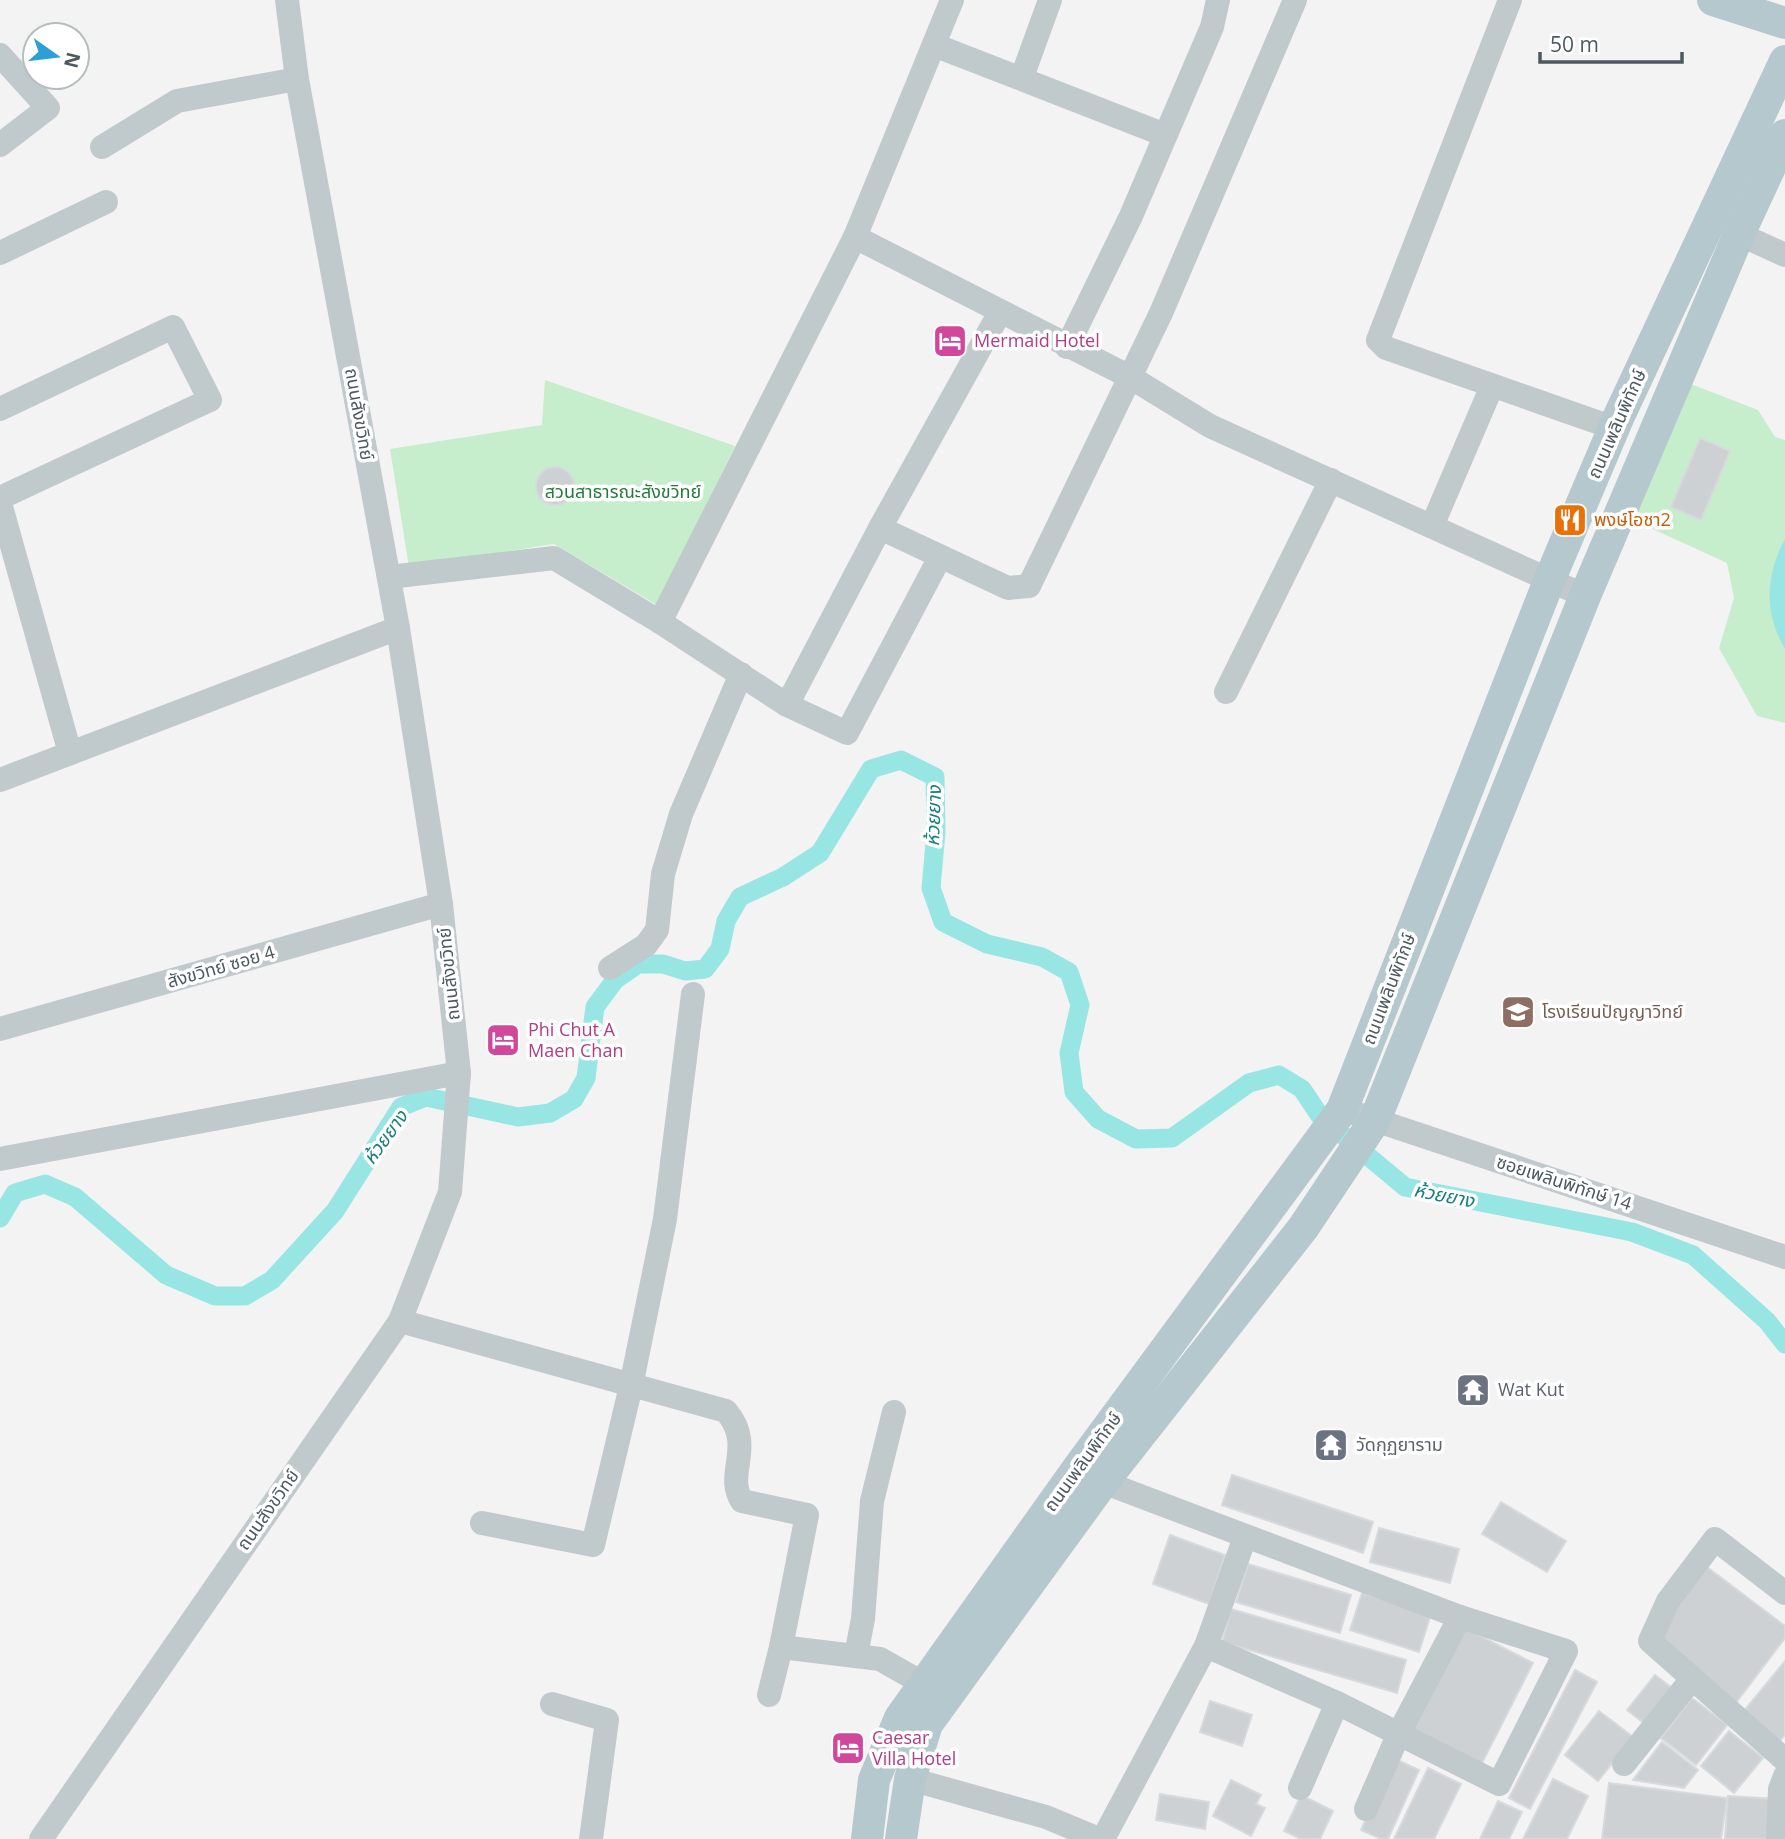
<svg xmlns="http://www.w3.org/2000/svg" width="1785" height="1839" viewBox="0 0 1785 1839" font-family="'Open Sans','Noto Sans Thai',sans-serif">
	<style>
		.green { fill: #c6edcc }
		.water { fill: #97e6e3 }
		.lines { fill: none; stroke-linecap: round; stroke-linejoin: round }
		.canal { stroke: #97e6e3; stroke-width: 19 }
		.building { fill: #cdd1d4; stroke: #d7dadd; stroke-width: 2 }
		.minor { stroke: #c0cacd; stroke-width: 24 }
		.major { stroke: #b5c8ce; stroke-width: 32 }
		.labels { text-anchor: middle; stroke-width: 7; stroke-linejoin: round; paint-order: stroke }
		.hotel-label { font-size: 18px; fill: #b23c85; stroke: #fff; text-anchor: start }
		.street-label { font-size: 18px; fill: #4c5a5f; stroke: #fff }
		.park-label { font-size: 18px; fill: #207c37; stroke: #fff }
		.food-label { font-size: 18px; fill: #c56008; stroke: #fff; text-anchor: start }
		.education-label { font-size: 18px; fill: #785e54; stroke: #fff; text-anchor: start }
		.worship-label { font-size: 18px; fill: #5b616d; stroke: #fff; text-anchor: start }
		.water-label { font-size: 19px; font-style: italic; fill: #177f7c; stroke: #fff }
	</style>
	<rect width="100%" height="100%" fill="#f4f3f3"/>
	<g class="green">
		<path d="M1678 379 1758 410 1775 437 1785 440V723L1757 716 1719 648 1734 598 1727 563 1620 514Z"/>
		<path d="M545 380 735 446 657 605 554 544 409 567 390 449 542 425Z"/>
	</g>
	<path class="water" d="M1785 539V649C1764 613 1765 576 1785 539Z"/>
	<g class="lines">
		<path class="canal" d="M0 1218 15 1193 45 1184 75 1197 166 1275 215 1296H245L272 1280 335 1211 401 1107 426 1097 518 1117 550 1113 574 1099 586 1078 595 1007 615 980 638 964H663L685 971 705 969 720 949 726 921 740 897 783 877 820 853 871 769 901 760 935 777 936 832 931 888 943 922 987 944 1042 957 1069 972 1080 1005 1069 1053 1074 1092 1098 1119 1136 1139 1172 1138 1249 1083 1279 1075 1302 1089 1320 1116 1405 1187 1632 1232 1693 1255 1767 1321 1785 1344"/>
	</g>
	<g class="building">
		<path d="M1700 438 1730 451 1701 520 1671 507Z"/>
		<circle cx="555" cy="486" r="19"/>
		<path d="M1232 1475 1373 1522 1363 1553 1222 1505Z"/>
		<path d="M1501 1502 1566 1541 1547 1572 1482 1534Z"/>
		<path d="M1379 1528 1459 1549 1450 1583 1370 1562Z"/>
		<path d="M1170 1535 1225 1555 1209 1604 1153 1584Z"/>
		<path d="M1248 1564 1351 1595 1340 1633 1236 1602Z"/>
		<path d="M1707 1567 1785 1626V1638L1735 1704 1652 1640Z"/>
		<path d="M1362 1593 1431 1614 1419 1652 1350 1630Z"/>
		<path d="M1231 1609 1406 1660 1397 1693 1222 1642Z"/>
		<path d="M1463 1627 1533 1663 1481 1765 1411 1729Z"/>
		<path d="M1785 1661V1735L1779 1742 1743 1712Z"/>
		<path d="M1575 1670 1597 1682 1530 1809 1509 1798Z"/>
		<path d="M1655 1675 1672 1688 1644 1723 1627 1710Z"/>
		<path d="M1692 1698 1727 1725 1696 1765 1661 1738Z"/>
		<path d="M1210 1701 1252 1715 1242 1746 1200 1732Z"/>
		<path d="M1599 1711 1633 1737 1598 1781 1565 1755Z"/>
		<path d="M1729 1731 1763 1758 1734 1793 1701 1766Z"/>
		<path d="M1662 1742 1698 1770 1684 1788 1633 1780Z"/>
		<path d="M1393 1758 1419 1770 1388 1839H1381L1361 1830Z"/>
		<path d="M1428 1768 1461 1784 1434 1839H1394Z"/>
		<path d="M1553 1779 1588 1796 1567 1839H1523Z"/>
		<path d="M1231 1780 1261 1795 1256 1804 1265 1808 1251 1836 1213 1816Z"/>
		<path d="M1609 1783 1727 1798 1721 1839H1602Z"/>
		<path d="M1160 1794 1209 1802 1205 1829 1156 1820Z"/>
		<path d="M1301 1795 1333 1811 1320 1839H1301L1284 1831Z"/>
		<path d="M1728 1796 1776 1799 1773 1839H1725Z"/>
		<path d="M1498 1801 1522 1812 1509 1839H1480Z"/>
	</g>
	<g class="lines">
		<g class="minor">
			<path d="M1510 0 1378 340 1386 348 1614 428"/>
			<path d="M934 45 1165 135"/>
			<path d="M0 55 48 108 0 145"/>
			<path d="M1022 77 1050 0"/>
			<path d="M102 147 177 101 297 79"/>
			<path d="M1739 234 1785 255"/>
			<path d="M855 237 1130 377 1210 426 1585 596"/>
			<path d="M0 253 106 202"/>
			<path d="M1067 347 1131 216 1212 27 1218 0"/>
			<path d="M0 409 173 327 210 400 0 498"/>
			<path d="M0 503 70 753"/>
			<path d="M1432 526 1492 386"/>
			<path d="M880 528 1008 588 1029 586 1161 313 1295 0"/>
			<path d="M389 577 554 558 660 622 855 237 952 0"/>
			<path d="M660 622 787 705 847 733 940 557"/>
			<path d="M1226 692 1331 480"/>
			<path d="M787 705 880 528 1000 312"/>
			<path d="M0 780 398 628"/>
			<path d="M610 968 646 945 657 930 663 874 681 814 741 674"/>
			<path d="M0 1029 441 904"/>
			<path d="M1342 1109 1785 1257"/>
			<path d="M0 1159 459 1073"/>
			<path d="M400 1321 726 1411C756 1446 724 1474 742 1501L807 1515 781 1647 880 1659 924 1684"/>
			<path d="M1103 1482 1460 1617 1566 1651 1499 1784 1337 1703 1206 1646"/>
			<path d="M482 1523 593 1545 631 1386 665 1219 693 994"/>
			<path d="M1785 1593 1715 1539 1668 1601 1650 1641 1785 1760"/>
			<path d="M856 1655 863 1619 872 1501 894 1412"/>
			<path d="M769 1695 781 1647"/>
			<path d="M552 1704 607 1720 591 1839"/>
			<path d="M1624 1764 1691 1680"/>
			<path d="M910 1779 1046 1817 1099 1839"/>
			<path d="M1300 1788 1337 1703"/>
			<path d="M1366 1809 1399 1733 1460 1617"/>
			<path d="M41 1839 400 1321 450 1192 459 1073 441 904 398 628 297 79 287 0"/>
			<path d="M1103 1839 1206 1646 1245 1537"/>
			<path d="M1778 1839 1780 1789 1785 1776"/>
		</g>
		<g class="major">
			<path d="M1713 0 1785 23"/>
			<path d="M867 1839 874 1780 900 1718 1078 1468 1342 1110 1549 581 1619 416 1785 61"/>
			<path d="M901 1839 910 1779 927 1724 1103 1482 1303 1228 1375 1120 1585 596 1739 234 1785 135"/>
		</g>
	</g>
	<defs>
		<g id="hotel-square" transform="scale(1.75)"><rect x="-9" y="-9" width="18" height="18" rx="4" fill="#d1479c" stroke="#fff"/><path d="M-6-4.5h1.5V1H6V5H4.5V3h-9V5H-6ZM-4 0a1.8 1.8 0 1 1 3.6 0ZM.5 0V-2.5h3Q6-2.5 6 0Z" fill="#fff"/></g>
		<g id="restaurant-square" transform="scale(1.75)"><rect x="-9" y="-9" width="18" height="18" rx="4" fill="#e8710a" stroke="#fff"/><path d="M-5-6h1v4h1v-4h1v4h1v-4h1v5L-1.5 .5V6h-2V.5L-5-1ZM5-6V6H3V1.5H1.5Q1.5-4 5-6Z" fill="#fff"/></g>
		<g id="school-square" transform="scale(1.75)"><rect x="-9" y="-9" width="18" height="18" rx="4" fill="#8d6e63" stroke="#fff"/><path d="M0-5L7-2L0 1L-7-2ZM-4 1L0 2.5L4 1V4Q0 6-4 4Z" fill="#fff"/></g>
		<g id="temple-square" transform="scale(1.75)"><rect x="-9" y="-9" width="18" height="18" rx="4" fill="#6b7280" stroke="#fff"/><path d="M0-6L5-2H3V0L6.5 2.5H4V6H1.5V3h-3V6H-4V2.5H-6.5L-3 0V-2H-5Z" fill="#fff"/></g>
	</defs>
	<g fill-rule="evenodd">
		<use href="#hotel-square" x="950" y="341"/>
		<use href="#restaurant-square" x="1570" y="520"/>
		<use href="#school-square" x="1518" y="1012"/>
		<use href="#hotel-square" x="503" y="1040"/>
		<use href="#temple-square" x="1473" y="1390"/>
		<use href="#temple-square" x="1331" y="1445"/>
		<use href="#hotel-square" x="848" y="1748"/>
	</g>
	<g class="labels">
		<g class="hotel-label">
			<text x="974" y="347">Mermaid Hotel</text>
			<text x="528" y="1036">Phi Chut A<tspan x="528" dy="21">Maen Chan</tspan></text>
			<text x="872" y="1744">Caesar<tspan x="872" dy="21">Villa Hotel</tspan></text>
		</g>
		<g class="street-label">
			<text transform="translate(359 414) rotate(80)" y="6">ถนนสังขวิทย์</text>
			<text transform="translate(1617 424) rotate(-66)" y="6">ถนนเพลินพิทักษ์</text>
			<text transform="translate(221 967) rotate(-16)" y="6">สังขวิทย์ ซอย 4</text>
			<text transform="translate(449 974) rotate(-96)" y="6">ถนนสังขวิทย์</text>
			<text transform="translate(1389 989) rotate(-69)" y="6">ถนนเพลินพิทักษ์</text>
			<text transform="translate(1564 1183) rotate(18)" y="6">ซอยเพลินพิทักษ์ 14</text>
			<text transform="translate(1083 1462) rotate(-54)" y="6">ถนนเพลินพิทักษ์</text>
			<text transform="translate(268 1510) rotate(-55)" y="6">ถนนสังขวิทย์</text>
		</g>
		<g class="park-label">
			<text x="623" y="498">สวนสาธารณะสังขวิทย์</text>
		</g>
		<g class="food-label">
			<text x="1594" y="526">พงษ์โอชา2</text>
		</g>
		<g class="education-label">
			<text x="1542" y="1018">โรงเรียนปัญญาวิทย์</text>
		</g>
		<g class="worship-label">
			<text x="1498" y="1396">Wat Kut</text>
			<text x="1356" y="1451">วัดกุฏยาราม</text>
		</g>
		<g class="water-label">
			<text transform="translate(933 816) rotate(-88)" y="7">ห้วยยาง</text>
			<text transform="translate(385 1137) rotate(-54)" y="7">ห้วยยาง</text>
			<text transform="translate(1444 1195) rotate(11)" y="7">ห้วยยาง</text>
		</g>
	</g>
	<g transform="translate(56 56) rotate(104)"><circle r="33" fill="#ffffff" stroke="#b7bdbf" stroke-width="2"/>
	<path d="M0-5L12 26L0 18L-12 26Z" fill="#2ba0d7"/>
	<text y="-10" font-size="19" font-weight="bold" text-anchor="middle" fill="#4c5a5f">N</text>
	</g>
	<path d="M1540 52v10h142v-10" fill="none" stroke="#4c5a5f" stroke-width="3.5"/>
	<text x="1550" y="52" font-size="21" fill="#4c5a5f" stroke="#ffffff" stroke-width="5" paint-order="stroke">50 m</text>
</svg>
